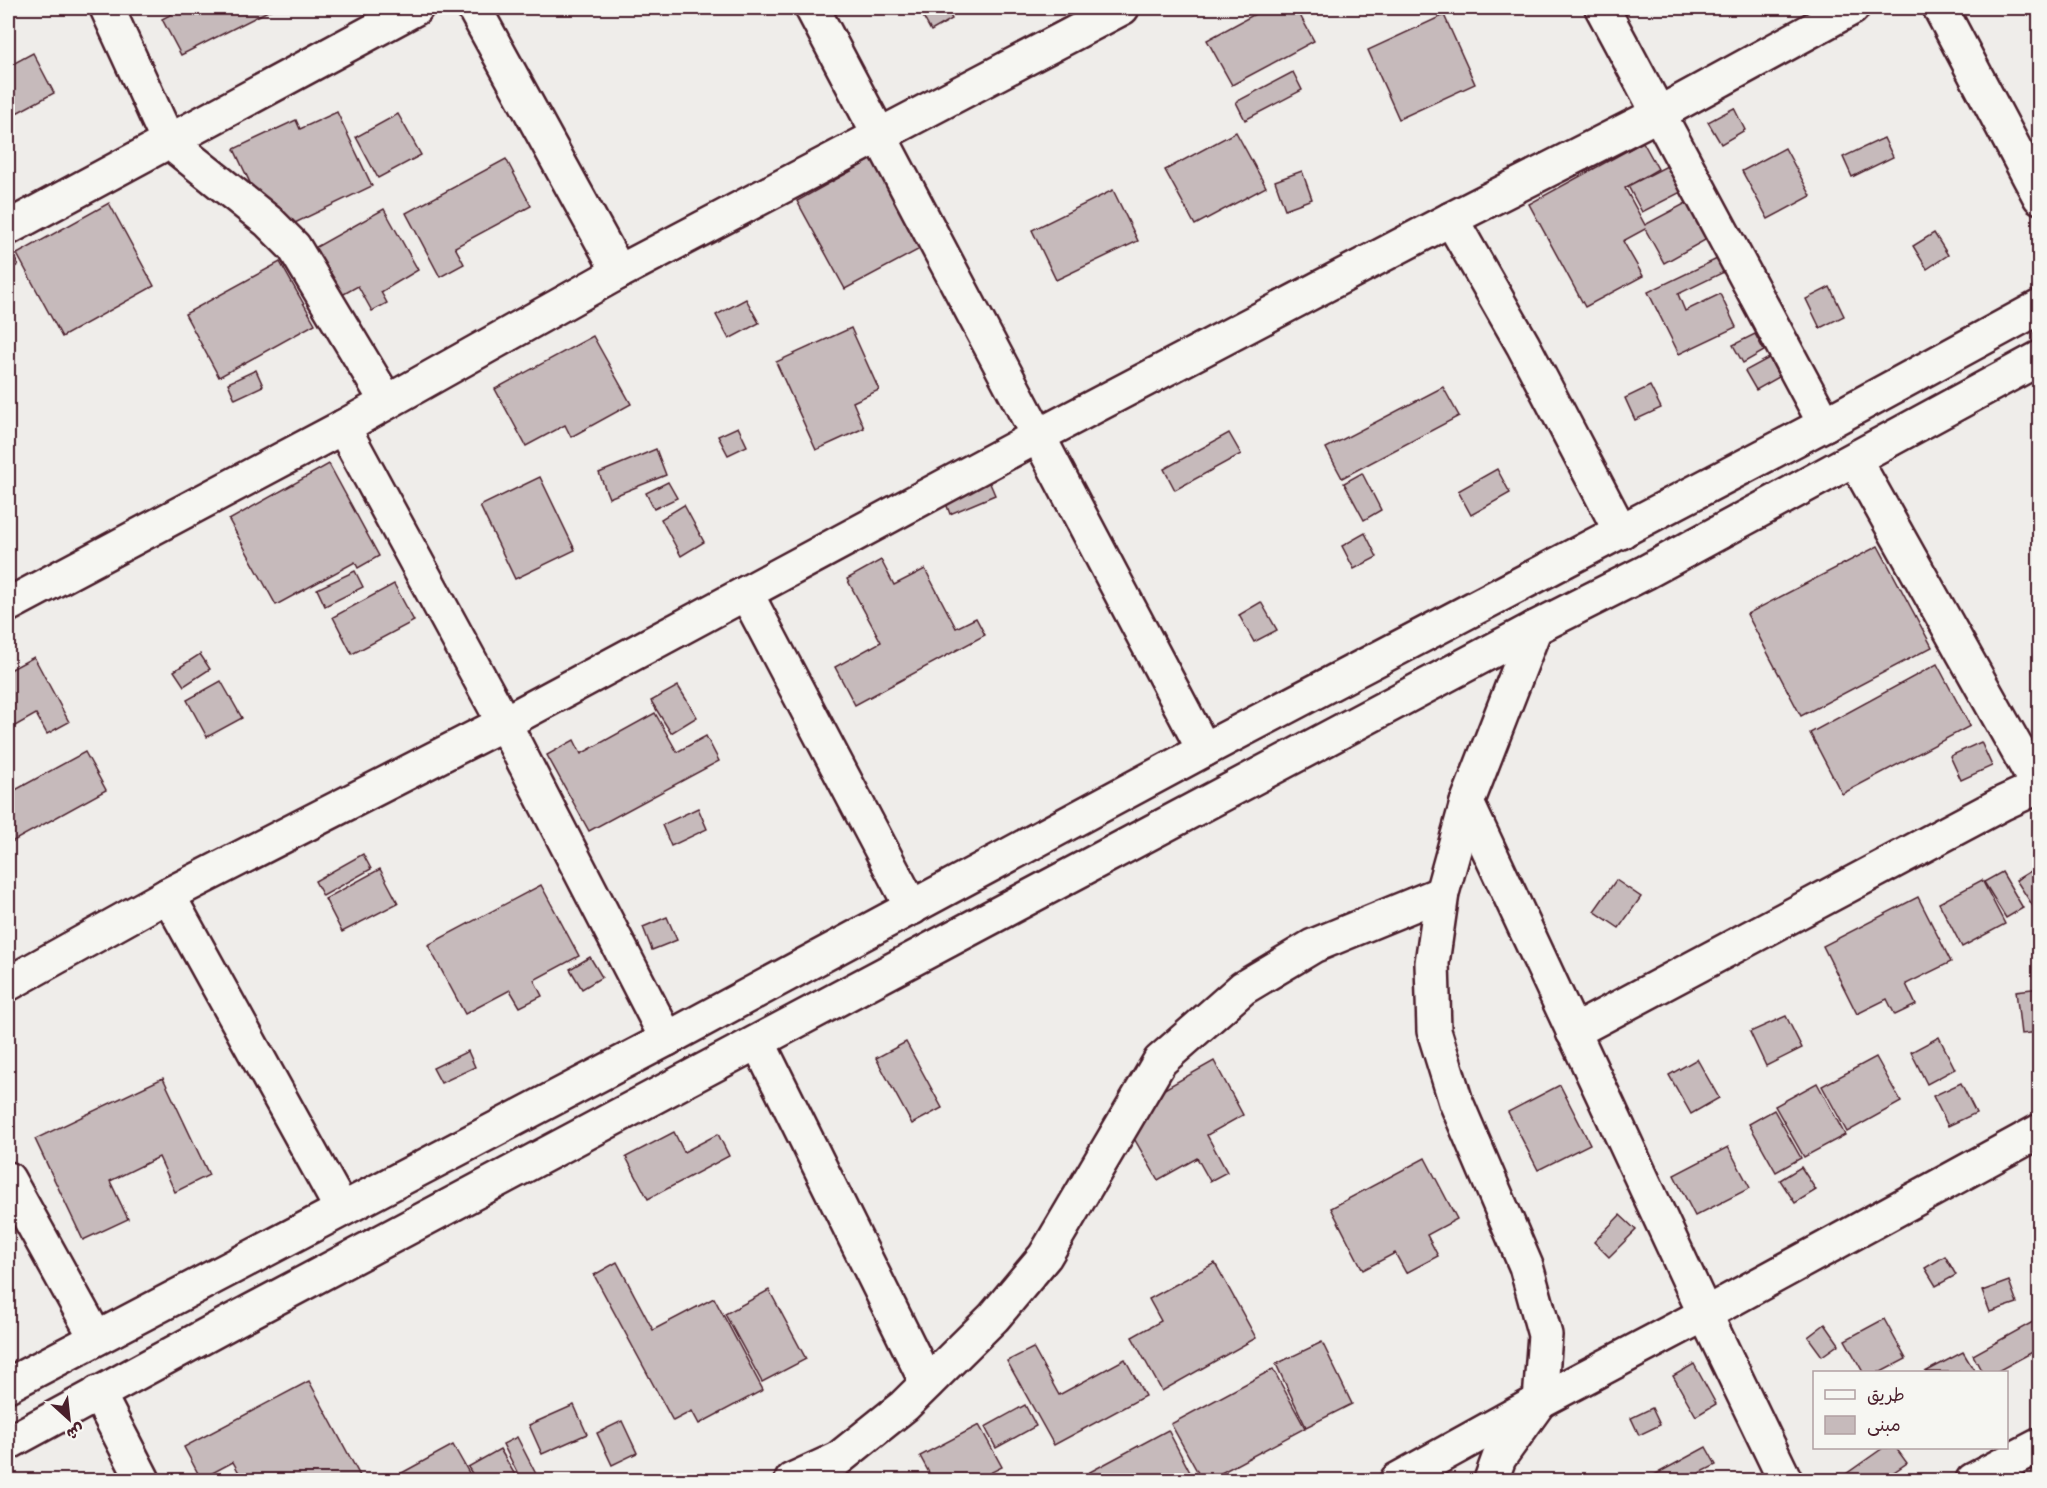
<svg xmlns="http://www.w3.org/2000/svg" width="2047" height="1488" viewBox="0 0 2047 1488" font-family="Sriracha,'Playpen Sans Arabic',sans-serif">
	<style>
		.building { fill: #c6babb; stroke: #4a1f2b; stroke-width: 1.5 }
		.lines { fill: none; stroke-linecap: round; stroke-linejoin: round }
		.minor-casing { stroke: #4a1f2b; stroke-width: 38 }
		.tertiary-casing { stroke: #4a1f2b; stroke-width: 38 }
		.minor { stroke: #f6f6f2; stroke-width: 33 }
		.tertiary { stroke: #f6f6f2; stroke-width: 33 }
	</style>
	<rect width="100%" height="100%" fill="#efedea"/>
	<filter id="ink" filterUnits="userSpaceOnUse"><feTurbulence type="fractalNoise" baseFrequency=".0167" numOctaves="2"/><feDisplacementMap in="SourceGraphic" scale="12" xChannelSelector="R" yChannelSelector="G"/><feConvolveMatrix kernelMatrix="1 2 1 2 8 2 1 2 1" color-interpolation-filters="sRGB"/></filter>
	<g filter="url(#ink)">
		<g class="building">
			<path d="M183 8H274L181 55 162 19Z"/>
			<path d="M922 8H946L952 19 931 31 919 9Z"/>
			<path d="M1266 8H1296L1314 41 1232 85 1207 40Z"/>
			<path d="M1444 15 1475 84 1399 119 1368 50Z"/>
			<path d="M33 53 54 93 9 117 8 57 11 65Z"/>
			<path d="M1293 72 1302 90 1245 120 1236 102Z"/>
			<path d="M1734 108 1745 130 1721 144 1708 122Z"/>
			<path d="M337 112 372 186 274 233 234 149 296 120 300 129Z"/>
			<path d="M398 114 421 155 378 178 356 137Z"/>
			<path d="M1236 132 1266 187 1195 225 1165 170Z"/>
			<path d="M1884 138 1893 157 1852 177 1843 157Z"/>
			<path d="M1643 142 1658 169 1625 188 1645 225 1688 202 1707 239 1664 263 1645 229 1623 241 1643 276 1585 307 1529 204Z"/>
			<path d="M896 146 944 236 845 289 797 201Z"/>
			<path d="M1785 148 1811 196 1768 219 1742 171Z"/>
			<path d="M506 159 531 206 455 247 464 264 440 277 406 213Z"/>
			<path d="M1667 166 1681 192 1642 212 1628 186Z"/>
			<path d="M1302 171 1312 199 1285 209 1275 181Z"/>
			<path d="M1113 190 1138 241 1056 280 1032 230Z"/>
			<path d="M109 203 154 286 62 337 17 254Z"/>
			<path d="M384 209 418 270 381 292 387 303 372 311 358 286 319 308 293 260Z"/>
			<path d="M1934 233 1948 255 1927 269 1913 246Z"/>
			<path d="M8 245 18 265 8 271Z"/>
			<path d="M1717 259 1724 272 1678 294 1685 311 1720 294 1736 327 1679 354 1648 292Z"/>
			<path d="M280 262 315 324 219 377 185 314Z"/>
			<path d="M1830 287 1844 316 1820 328 1806 299Z"/>
			<path d="M746 299 759 323 729 339 716 315Z"/>
			<path d="M851 328 879 390 853 402 864 428 816 450 776 362Z"/>
			<path d="M1755 334 1764 351 1743 363 1733 345Z"/>
			<path d="M593 336 631 404 571 437 565 425 526 446 495 389Z"/>
			<path d="M1769 358 1779 377 1756 390 1745 371Z"/>
			<path d="M256 370 263 386 235 399 228 383Z"/>
			<path d="M1650 386 1661 408 1635 420 1625 398Z"/>
			<path d="M1443 387 1459 416 1342 478 1326 448Z"/>
			<path d="M738 427 747 446 728 455 718 436Z"/>
			<path d="M1229 433 1241 454 1175 490 1164 469Z"/>
			<path d="M656 449 666 475 609 498 599 473Z"/>
			<path d="M329 464 379 556 358 568 355 562 276 605 229 520Z"/>
			<path d="M1497 469 1510 493 1471 515 1458 491Z"/>
			<path d="M1362 473 1381 510 1364 520 1344 483Z"/>
			<path d="M986 474 995 495 950 514 942 493Z"/>
			<path d="M540 477 575 550 515 579 480 506Z"/>
			<path d="M668 482 677 498 654 509 646 493Z"/>
			<path d="M684 505 704 542 681 556 661 519Z"/>
			<path d="M1365 533 1377 557 1354 569 1342 546Z"/>
			<path d="M1878 546 1932 647 1801 716 1747 614Z"/>
			<path d="M881 560 894 585 925 569 956 628 976 618 985 635 855 705 835 667 881 642 847 579Z"/>
			<path d="M355 571 363 587 325 606 317 589Z"/>
			<path d="M394 584 414 621 352 654 333 617Z"/>
			<path d="M1261 602 1277 630 1254 642 1239 615Z"/>
			<path d="M200 654 210 669 184 686 174 671Z"/>
			<path d="M34 657 69 722 47 734 36 714 8 730V671Z"/>
			<path d="M1937 664 1970 726 1842 794 1810 733Z"/>
			<path d="M221 681 242 718 207 737 187 700Z"/>
			<path d="M678 686 697 717 671 733 651 701Z"/>
			<path d="M655 713 677 752 706 736 719 761 589 831 547 755 574 740 581 754Z"/>
			<path d="M1981 742 1992 766 1961 780 1950 756Z"/>
			<path d="M85 752 106 790 8 844V794Z"/>
			<path d="M698 808 707 829 671 846 662 825Z"/>
			<path d="M363 854 371 869 323 896 315 881Z"/>
			<path d="M2039 866 2040 867V917L2016 880Z"/>
			<path d="M380 869 398 903 342 932 325 899Z"/>
			<path d="M2002 872 2023 908 2006 918 1984 882Z"/>
			<path d="M1616 880 1641 897 1619 928 1594 911Z"/>
			<path d="M1982 880 2005 924 1962 947 1939 903Z"/>
			<path d="M541 885 579 956 534 980 542 996 520 1007 510 990 465 1014 428 945Z"/>
			<path d="M1918 897 1951 962 1906 984 1916 1005 1895 1015 1887 999 1857 1014 1823 946Z"/>
			<path d="M667 917 677 940 652 950 643 927Z"/>
			<path d="M590 957 602 977 582 989 570 969Z"/>
			<path d="M2040 988V1032L2021 1034 2016 991Z"/>
			<path d="M1786 1016 1802 1048 1766 1066 1750 1032Z"/>
			<path d="M1939 1037 1955 1069 1927 1084 1911 1052Z"/>
			<path d="M906 1042 942 1108 912 1124 876 1058Z"/>
			<path d="M468 1051 475 1067 441 1083 433 1068Z"/>
			<path d="M1876 1057 1901 1102 1847 1132 1822 1086Z"/>
			<path d="M1697 1059 1719 1098 1691 1114 1669 1075Z"/>
			<path d="M1214 1061 1243 1115 1207 1135 1227 1172 1210 1181 1197 1158 1158 1180 1120 1114Z"/>
			<path d="M163 1078 209 1175 175 1192 159 1157 110 1181 128 1219 83 1240 35 1139Z"/>
			<path d="M1817 1083 1845 1135 1804 1157 1775 1106Z"/>
			<path d="M1961 1083 1976 1113 1948 1126 1933 1096Z"/>
			<path d="M1560 1085 1590 1144 1538 1170 1508 1112Z"/>
			<path d="M1774 1110 1801 1158 1776 1172 1749 1124Z"/>
			<path d="M674 1132 684 1152 718 1134 729 1156 648 1199 626 1157Z"/>
			<path d="M1728 1147 1750 1188 1695 1216 1674 1175Z"/>
			<path d="M1425 1158 1457 1219 1427 1235 1438 1256 1406 1273 1395 1253 1363 1270 1331 1208Z"/>
			<path d="M1801 1167 1816 1190 1795 1203 1780 1180Z"/>
			<path d="M1620 1215 1636 1230 1609 1257 1594 1242Z"/>
			<path d="M1945 1256 1956 1275 1936 1286 1925 1268Z"/>
			<path d="M617 1262 653 1330 714 1298 763 1390 699 1424 692 1411 673 1421 594 1275Z"/>
			<path d="M1215 1263 1256 1338 1162 1391 1132 1337 1161 1321 1149 1299Z"/>
			<path d="M2009 1281 2017 1303 1990 1312 1982 1291Z"/>
			<path d="M769 1290 806 1359 762 1382 725 1314Z"/>
			<path d="M2040 1318V1348L1996 1372H1982L1973 1355Z"/>
			<path d="M1884 1319 1906 1359 1881 1372H1863L1845 1340Z"/>
			<path d="M1825 1324 1839 1344 1822 1356 1808 1337Z"/>
			<path d="M1322 1342 1352 1404 1306 1427 1276 1364Z"/>
			<path d="M1033 1348 1059 1395 1125 1359 1145 1396 1054 1445 1007 1361Z"/>
			<path d="M1963 1352 1975 1372H1925Z"/>
			<path d="M1694 1364 1716 1404 1696 1416 1673 1376Z"/>
			<path d="M1273 1369 1305 1428 1208 1480H1202L1171 1424Z"/>
			<path d="M309 1381 360 1476 351 1480H243L233 1462 201 1479 184 1447Z"/>
			<path d="M574 1405 587 1434 542 1454 529 1425Z"/>
			<path d="M1025 1405 1036 1426 996 1448 985 1427Z"/>
			<path d="M1652 1408 1660 1425 1639 1435 1631 1418Z"/>
			<path d="M622 1421 637 1453 612 1465 597 1433Z"/>
			<path d="M979 1425 1002 1467 976 1480H933L920 1456Z"/>
			<path d="M1168 1430 1194 1480H1075Z"/>
			<path d="M517 1437 539 1480H521L503 1444Z"/>
			<path d="M453 1445 473 1480H389Z"/>
			<path d="M1706 1447 1716 1465 1686 1480H1645Z"/>
			<path d="M1883 1448H1896L1907 1463 1882 1480H1850L1846 1474Z"/>
			<path d="M500 1449 518 1480H476L468 1467Z"/>
		</g>
		<g class="lines">
			<g class="minor-casing">
				<g id="minor">
					<path d="M107 8 168 141 269 222 294 247 387 402"/>
					<path d="M474 8 619 272"/>
					<path d="M812 8 1204 750"/>
					<path d="M1602 8 1825 424"/>
					<path d="M1940 8 2040 197"/>
					<path d="M1451 219 1523 345 1621 532"/>
					<path d="M8 228 416 8"/>
					<path d="M343 427 504 723 667 1039"/>
					<path d="M1855 460 2040 790"/>
					<path d="M746 593 912 908"/>
					<path d="M8 605 343 427 619 272 1122 8"/>
					<path d="M1467 803 1705 1314 1785 1480"/>
					<path d="M168 895 341 1208"/>
					<path d="M8 984 168 895 504 723 1038 436 1451 219 1660 113 1852 8"/>
					<path d="M1573 1032 2003 803 2040 786"/>
					<path d="M758 1042 927 1383"/>
					<path d="M8 1179 96 1338"/>
					<path d="M98 1393 143 1480"/>
					<path d="M792 1480 838 1459 904 1406 994 1317 1045 1256 1160 1061 1243 988 1313 946 1442 893"/>
					<path d="M1397 1480 1540 1401 1705 1314 2040 1131"/>
					<path d="M1491 1480 1499 1458 1540 1401 1545 1335 1526 1266 1456 1102 1434 1031 1432 963 1442 893 1467 803 1535 628"/>
					<path d="M1973 1480 2040 1445"/>
				</g>
			</g>
			<g class="tertiary-casing">
				<g id="tertiary">
					<path d="M8 1385 667 1039 1204 750 1825 424 2040 307"/>
					<path d="M8 1443 227 1324 1535 628 1646 572 2040 358"/>
				</g>
			</g>
			<use href="#minor" class="minor"/>
			<use href="#tertiary" class="tertiary"/>
		</g>
	</g>
	<rect width="2047" height="1488" fill="none" stroke="#f6f6f2" stroke-width="30"/>
	<rect x="15" y="15" width="2017" height="1458" fill="none" stroke="#4a1f2b" stroke-width="2" filter="url(#ink)"/>
	<rect x="1813" y="1371" width="195" height="78" fill="#f6f6f2" stroke="#b1a0a2" stroke-width="1.5"/>
	<rect x="1825" y="1390" width="30" height="9" fill="#f6f6f2" stroke="#b1a0a2" stroke-width="1.5"/>
	<text x="1867" y="1401" font-size="18" fill="#4a1f2b">طريق</text>
	<rect x="1825" y="1416" width="30" height="18" fill="#c6babb" stroke="#b1a0a2" stroke-width="1.5"/>
	<text x="1867" y="1431" font-size="18" fill="#4a1f2b">مبنى</text>
	<g transform="translate(69 1419) rotate(153)" stroke="#f6f6f2" stroke-width="4.5" paint-order="stroke">
	<path d="M0-4.5L10 22L0 15L-10 22Z" fill="#4a1f2b"/>
	<text y="-9" font-size="16" font-weight="bold" text-anchor="middle" fill="#4a1f2b">ش</text>
	</g>
</svg>
